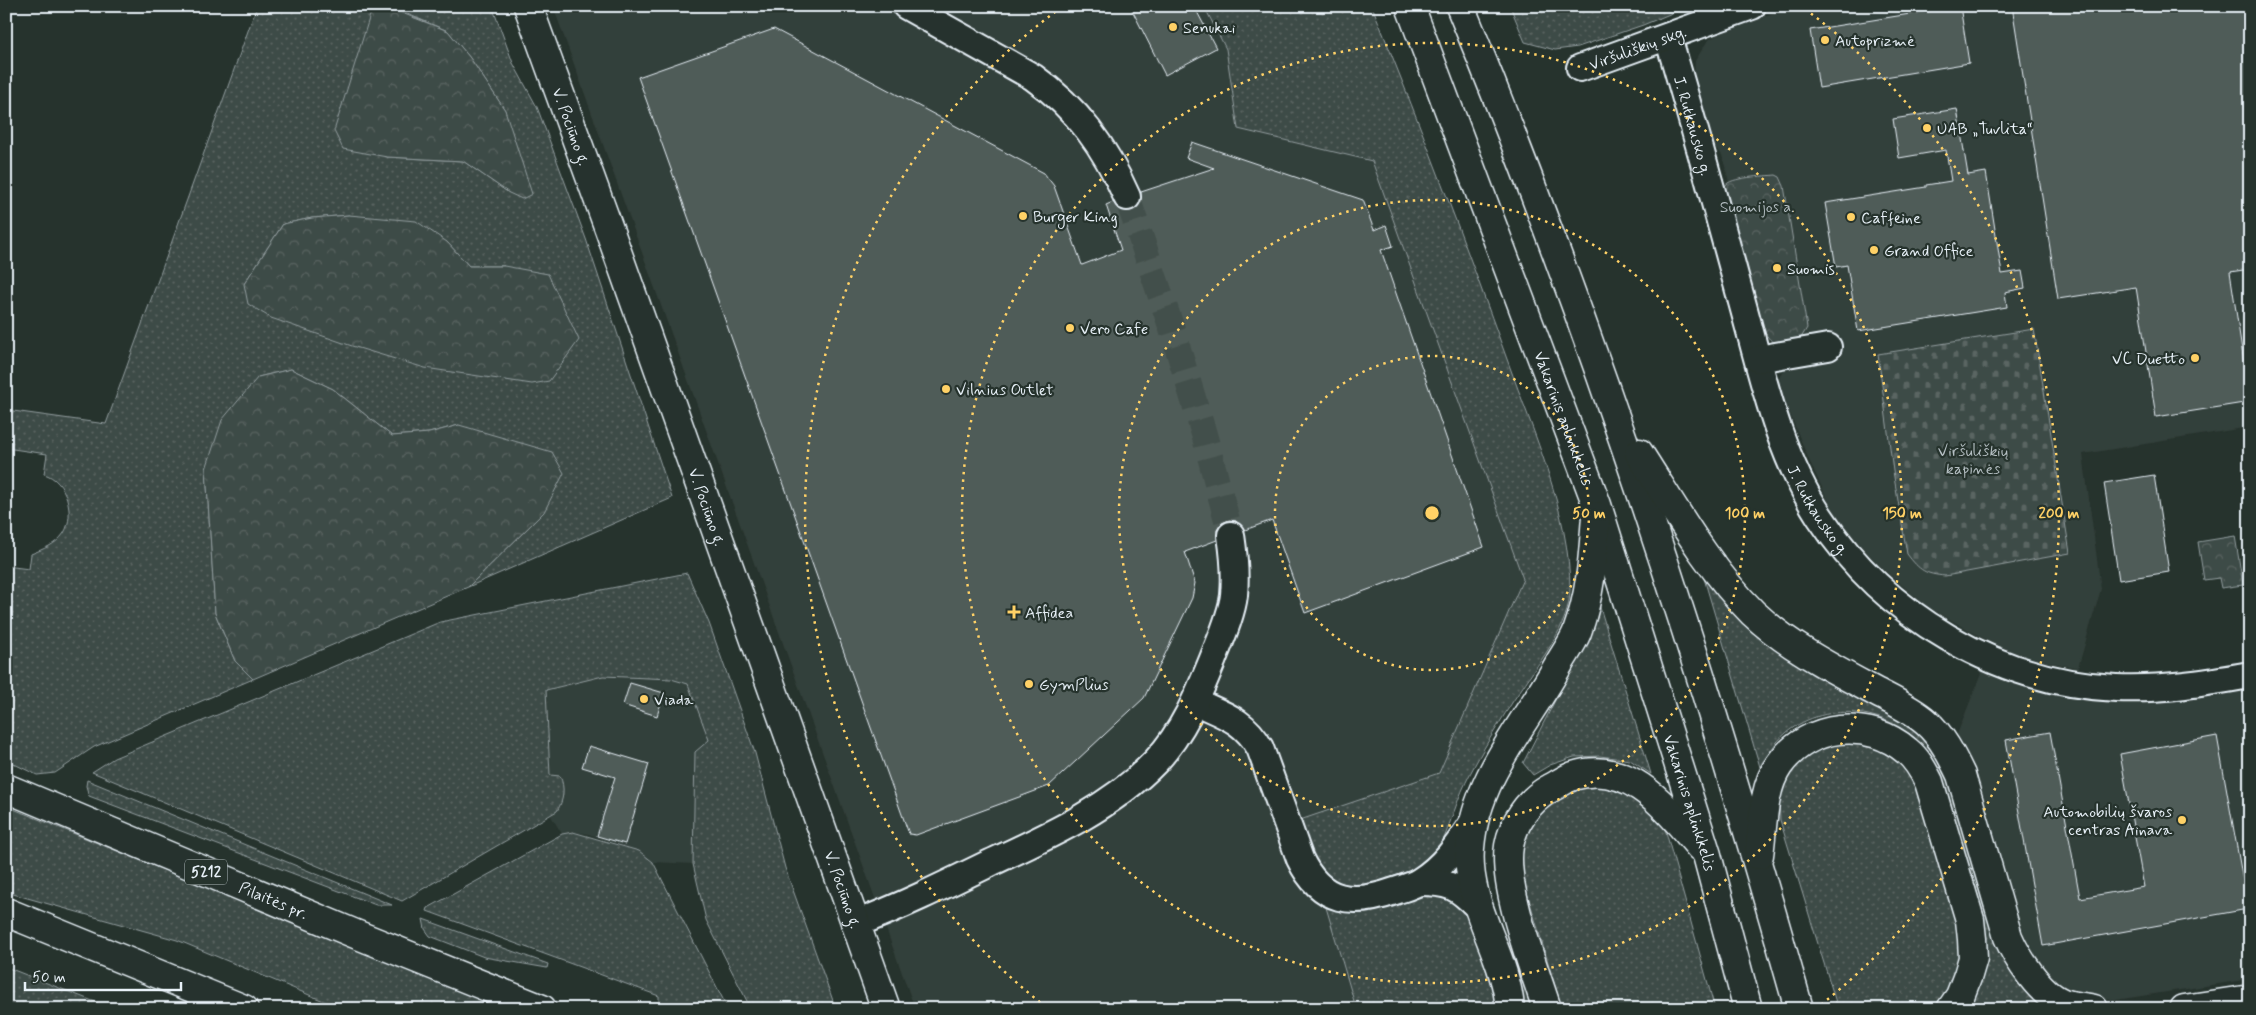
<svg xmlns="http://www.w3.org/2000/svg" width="2256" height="1015" viewBox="0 0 2256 1015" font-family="Mynerve,sans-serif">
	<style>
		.built { fill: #333f3a }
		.grass { fill: url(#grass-dots); stroke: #939ea0; fill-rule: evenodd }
		.forest { fill: url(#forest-crowns); stroke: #939ea0 }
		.cemetery { fill: url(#cemetery-stones); stroke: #939ea0 }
		.building { fill: #505c59; stroke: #e8f1f8 }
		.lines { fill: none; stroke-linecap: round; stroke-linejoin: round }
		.minor-tunnel { stroke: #43504b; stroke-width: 26; stroke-dasharray: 26 13; stroke-linecap: butt }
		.minor-casing { stroke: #e8f1f8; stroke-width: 30 }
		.major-casing { stroke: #e8f1f8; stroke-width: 31 }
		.highway-casing { stroke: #e8f1f8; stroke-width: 31 }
		.minor { stroke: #26332d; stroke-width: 26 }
		.major { stroke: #26332d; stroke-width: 28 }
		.highway { stroke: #26332d; stroke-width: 28 }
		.ring { fill: none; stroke: #ffd166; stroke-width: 2.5; stroke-dasharray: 2.5 5 }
		.poi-dot { fill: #ffd166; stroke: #26332d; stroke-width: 2 }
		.labels { text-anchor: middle; stroke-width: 4.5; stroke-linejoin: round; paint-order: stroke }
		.shield { fill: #26332d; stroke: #aeb8bb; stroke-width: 1 }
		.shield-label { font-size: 15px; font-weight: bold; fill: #e8f1f8 }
		.poi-label { font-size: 16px; fill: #e8f1f8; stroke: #26332d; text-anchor: start }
		.street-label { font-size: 16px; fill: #e8f1f8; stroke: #26332d }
		.park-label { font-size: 16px; fill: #b5bfc3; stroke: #26332d }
		.centre { fill: #ffd166; stroke: #26332d; stroke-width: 2.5 }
		.ring-label { font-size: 15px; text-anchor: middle; font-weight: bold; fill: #ffd166; stroke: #26332d; stroke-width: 4.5; stroke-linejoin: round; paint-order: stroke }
	</style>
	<defs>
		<pattern id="grass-dots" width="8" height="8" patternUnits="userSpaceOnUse" patternTransform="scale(1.25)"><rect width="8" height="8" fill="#3e4b47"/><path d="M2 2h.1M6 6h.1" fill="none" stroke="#5a6562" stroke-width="1.8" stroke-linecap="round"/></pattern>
		<pattern id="forest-crowns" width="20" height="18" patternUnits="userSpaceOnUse" patternTransform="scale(1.25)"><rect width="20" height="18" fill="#3e4b47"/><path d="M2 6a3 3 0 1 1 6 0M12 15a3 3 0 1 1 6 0" fill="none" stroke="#5a6562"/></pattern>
		<pattern id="cemetery-stones" width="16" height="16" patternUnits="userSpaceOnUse" patternTransform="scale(1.25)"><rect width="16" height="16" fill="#3e4b47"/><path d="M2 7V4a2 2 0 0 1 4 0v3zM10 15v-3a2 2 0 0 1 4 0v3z" fill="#5a6562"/></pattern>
	</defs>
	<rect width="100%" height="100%" fill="#26332d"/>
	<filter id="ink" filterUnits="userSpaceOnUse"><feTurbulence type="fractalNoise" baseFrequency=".02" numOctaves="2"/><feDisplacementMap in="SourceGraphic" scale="10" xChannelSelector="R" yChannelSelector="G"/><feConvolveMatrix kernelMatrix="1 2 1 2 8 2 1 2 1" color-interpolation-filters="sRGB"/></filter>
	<g filter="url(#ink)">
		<g class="built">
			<path d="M553 6H1204L1226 49 1238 129 1372 161 1523 579 1439 773 1300 820 1354 1002 1336 1009H915Z"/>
			<path d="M1793 6H2250V427L2083 454 2101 589 2078 668 2030 659 1993 644 1926 606 1876 563 1836 518 1808 458 1778 385 1780 376 1783 371 1795 366 1784 186 1782 181 1738 179 1729 182 1722 155 1711 143 1694 76 1695 61 1708 40 1730 28Z"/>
			<path d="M1984 666 2038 684H2250V979L2116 1000 2089 999 2066 991 2045 974 2022 940 1956 737Z"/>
			<path d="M602 676 671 679 688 684 709 740 695 753 693 864 653 862 639 851 588 834 573 832 562 834 551 816 557 811 550 775 545 690Z"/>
		</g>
		<g class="grass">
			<path d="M257 6H384L371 12 387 157 463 161 509 193 505 110 470 58 448 31 388 6H492L513 63 537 107 586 239 672 498 468 587 544 512 459 425 429 433 392 436 333 389 291 369 258 377 206 469 215 613 235 661 253 679 94 747 55 773 37 775 6 760V566L29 569 31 554C43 549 56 545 64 533 76 513 66 480 44 474L47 454 6 448V410L106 424ZM349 215 447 242 469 266H504L244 284 283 224 312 218Z"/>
			<path d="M1204 6H1372C1420 124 1465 243 1508 362 1534 434 1570 514 1570 590 1569 627 1541 659 1522 688 1510 705 1500 722 1489 740 1476 762 1463 785 1455 809 1449 823 1446 837 1438 850 1428 866 1409 871 1392 877 1382 880 1370 886 1360 886 1320 890 1309 850 1300 820L1439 773 1523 579 1372 161 1238 129 1226 49Z"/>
			<path d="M1510 6H1689L1643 25 1578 47 1555 50 1525 42Z"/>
			<path d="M687 573 709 623 755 753 785 868 836 1009H751L706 920 693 864 695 752 709 740 688 684 671 679 603 676 546 690 550 775 560 776C565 787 564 800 557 811L402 901 92 772 114 758 440 622Z"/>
			<path d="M1703 575 1778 650 1813 675 1911 727 1929 744 1947 777 1995 941C2008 970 2023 990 2048 1009H1968C1976 993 1985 977 1986 959 1987 952 1987 943 1986 936 1983 909 1972 882 1965 855 1956 826 1946 771 1926 749 1891 709 1828 699 1786 733 1775 742 1768 755 1760 767Z"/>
			<path d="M1599 604 1651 774 1630 760 1600 756 1574 757 1550 765 1533 775 1523 763 1583 646Z"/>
			<path d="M1843 739 1863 742 1886 750 1903 764 1917 784 1959 925 1961 955 1953 985 1936 1009H1838L1780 820 1779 796 1786 778 1800 759 1818 746Z"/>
			<path d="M87 780 392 905H376L89 796 86 786Z"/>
			<path d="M1594 784 1619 787 1655 811 1666 832 1715 1009H1562L1525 886 1521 861 1525 837 1534 818 1549 802 1570 789Z"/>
			<path d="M6 806 507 1009H343L177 940 6 892Z"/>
			<path d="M573 832 639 851 653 862 728 1009H684L659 1001V996L427 911 428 908 562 834Z"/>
			<path d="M1443 892 1469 915 1494 996 1495 1009H1336L1354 1001 1325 904C1332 907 1340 911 1347 912 1373 918 1414 895 1443 892Z"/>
			<path d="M423 919 548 964 547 968 484 957 430 936 425 929Z"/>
			<path d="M6 967 11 969 113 1009H6Z"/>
			<path d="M1524 981 1532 1009H1523L1518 982Z"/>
		</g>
		<g class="forest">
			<path d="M384 6 448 31 470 58 505 110 532 194 522 199 509 193 463 161 387 157 343 149 334 131 371 12Z"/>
			<path d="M1776 175 1780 177 1784 186 1807 328 1799 341C1783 343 1771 348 1764 330L1725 195C1725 194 1725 187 1725 186 1729 177 1766 176 1776 175Z"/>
			<path d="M349 215 416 221 447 242 469 266H504L548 274 579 340 549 381 532 384 425 368 352 346 271 318 248 304 244 284 283 224 312 218Z"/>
			<path d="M2250 304V341L2244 305Z"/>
			<path d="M291 369 333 389 392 436 429 433 459 425 552 452 564 473 544 512 468 587 253 679 235 661 215 613 206 469 222 420 258 377Z"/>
			<path d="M2235 536 2243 585 2221 588 2219 578 2204 580 2198 542Z"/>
		</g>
		<path class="cemetery" d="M2034 329 2070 553 1945 576C1925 574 1920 571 1907 554L1893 471 1878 354Z"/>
		<g class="building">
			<path d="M1130 6H1194L1216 48 1165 75Z"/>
			<path d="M1960 6 1969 63 1819 88 1810 30Z"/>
			<path d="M2012 6H2250V269L2230 272 2250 402 2156 417 2136 287 2058 299Z"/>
			<path d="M774 29 1044 173 1054 186 1082 265 1121 250 1106 205 1113 202 1119 210 1126 212 1133 211 1140 205 1141 192 1214 168 1186 158 1192 142 1363 200 1374 230 1386 225 1393 246 1381 250 1484 547 1305 613 1272 520 1245 530 1236 521 1229 520 1222 523 1217 530V540L1185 552 1195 583 1192 598 1144 698 1049 786 916 835 909 834 638 77Z"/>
			<path d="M1957 109 1968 175 1986 172 2002 274 2022 271 2025 288 2005 292 2007 307 1858 331 1847 265 1836 267 1825 203 1926 187V185L1951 181 1946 150 1899 158 1893 119Z"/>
			<path d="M2154 475 2169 572 2119 580 2104 483Z"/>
			<path d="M630 683 664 693 657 716 623 705Z"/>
			<path d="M2050 732 2080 898 2144 887 2120 754 2217 736 2248 909 2043 946 2006 740Z"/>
			<path d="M589 746 649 764 625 844 597 836 615 777 582 767Z"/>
		</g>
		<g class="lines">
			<path class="minor-tunnel" d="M1127 197 1171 326 1204 434 1231 535"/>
			<g class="minor-casing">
				<g id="minor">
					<path d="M906 6 1033 77C1078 109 1105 147 1127 197"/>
					<path id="s1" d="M1668 37C1694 125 1718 213 1742 302 1762 374 1778 453 1820 517 1884 615 1998 683 2116 688 2161 690 2205 683 2250 675"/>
					<path id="s2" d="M1580 68 1752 6"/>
					<path d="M1758 359 1828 347"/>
					<path d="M1196 702C1224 715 1244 720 1260 748L1300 859C1321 903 1353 906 1395 891 1403 888 1413 886 1420 881 1443 867 1459 844 1473 822"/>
					<path d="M1420 882C1449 882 1457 886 1478 907"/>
					<path d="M855 924C900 907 943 886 986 865 1046 837 1110 809 1156 761 1183 732 1198 696 1213 659 1220 641 1232 614 1234 595 1236 574 1234 555 1231 535"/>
				</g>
			</g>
			<g class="major-casing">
				<g id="major">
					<path id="s3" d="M528 6 609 229 886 1009"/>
					<path id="s4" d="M6 788 353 933 542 1009"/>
					<path d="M6 912 244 1009"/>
					<path d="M2184 1009 2250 999"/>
				</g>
			</g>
			<g class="highway-casing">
				<g id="highway">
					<path id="s5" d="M1410 6 1597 505 1707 855 1748 1009"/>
					<path d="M1460 6C1595 332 1704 669 1799 1009"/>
					<path d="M1639 453C1674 507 1707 567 1753 613 1788 646 1831 668 1874 691 1891 700 1911 709 1926 722 1942 736 1952 756 1961 775L2008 937C2017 958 2040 994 2063 1003 2072 1006 2084 1007 2094 1009"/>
					<path d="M1759 855C1763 827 1762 789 1779 765 1809 723 1869 718 1907 751 1917 759 1923 770 1929 782L1970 920 1972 939 1973 958 1968 975 1960 996 1951 1009"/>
					<path d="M1510 1009C1506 953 1465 906 1470 848 1475 777 1528 721 1560 662 1566 652 1573 642 1577 632 1591 594 1593 556 1596 516"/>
					<path d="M1547 1009C1534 968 1502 886 1509 846 1513 823 1528 801 1549 789 1557 785 1565 779 1573 776 1630 758 1667 809 1700 847"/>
				</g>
			</g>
			<use href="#minor" class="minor"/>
			<use href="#major" class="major"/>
			<use href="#highway" class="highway"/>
		</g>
	</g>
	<g class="ring">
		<circle cx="1432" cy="513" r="157"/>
		<circle cx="1432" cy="513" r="313"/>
		<circle cx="1432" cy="513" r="470"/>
		<path d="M1046 1007A627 627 0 0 1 1059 9M1805 9A627 627 0 0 1 1818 1007"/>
	</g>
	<g class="poi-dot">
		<circle cx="1173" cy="27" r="5"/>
		<circle cx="1825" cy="40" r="5"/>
		<circle cx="1927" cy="128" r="5"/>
		<circle cx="1023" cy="216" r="5"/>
		<circle cx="1851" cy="217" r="5"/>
		<circle cx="1874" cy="250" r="5"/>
		<circle cx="1777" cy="268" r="5"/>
		<circle cx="1070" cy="328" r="5"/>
		<circle cx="2195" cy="358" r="5"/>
		<circle cx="946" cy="389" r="5"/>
		<path d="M1011.5 604.5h5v5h5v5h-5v5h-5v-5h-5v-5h5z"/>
		<circle cx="1029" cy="684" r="5"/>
		<circle cx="644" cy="699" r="5"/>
		<circle cx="2182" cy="820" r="5"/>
	</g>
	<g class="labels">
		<rect class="shield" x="185" y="859.5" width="42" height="25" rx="4"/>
		<g class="shield-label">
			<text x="206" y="877">5212</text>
		</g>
		<g class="poi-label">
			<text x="1183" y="33">Senukai</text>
			<text x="1835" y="46">Autoprizmė</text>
			<text x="1937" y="134">UAB „Tuvlita“</text>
			<text x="1033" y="222">Burger King</text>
			<text x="1861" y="223">Caffeine</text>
			<text x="1884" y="256">Grand Office</text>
			<text x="1787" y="274">Suomis</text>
			<text x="1080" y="334">Vero Cafe</text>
			<text x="2185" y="364" text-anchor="end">VC Duetto</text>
			<text x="956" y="395">Vilnius Outlet</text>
			<text x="1025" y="618">Affidea</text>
			<text x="1039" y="690">GymPlius</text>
			<text x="654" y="705">Viada</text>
			<text x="2172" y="817" text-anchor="end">Automobilių švaros<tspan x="2172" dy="18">centras Ainava</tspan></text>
		</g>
		<g class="street-label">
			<text dy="6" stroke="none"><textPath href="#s2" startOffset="61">Viršuliškių skg.</textPath></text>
			<text dy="6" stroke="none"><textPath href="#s3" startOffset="128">V. Pociūno g.</textPath></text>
			<text dy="6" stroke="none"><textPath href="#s1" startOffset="92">J. Rutkausko g.</textPath></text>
			<text dy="6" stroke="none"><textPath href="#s5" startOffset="440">Vakarinis aplinkkelis</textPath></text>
			<text dy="6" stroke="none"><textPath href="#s3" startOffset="532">V. Pociūno g.</textPath></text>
			<text dy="6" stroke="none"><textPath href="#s1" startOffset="498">J. Rutkausko g.</textPath></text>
			<text dy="6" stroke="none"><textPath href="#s5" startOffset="845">Vakarinis aplinkkelis</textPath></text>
			<text dy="6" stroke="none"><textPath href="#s3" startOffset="938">V. Pociūno g.</textPath></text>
			<text dy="6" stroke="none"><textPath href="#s4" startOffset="290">Pilaitės pr.</textPath></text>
		</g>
		<g class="park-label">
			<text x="1757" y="212">Suomijos a.</text>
			<text x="1973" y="456">Viršuliškių<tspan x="1973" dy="18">kapinės</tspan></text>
		</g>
	</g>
	<circle cx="1432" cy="513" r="8" class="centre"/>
	<g class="ring-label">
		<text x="1589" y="518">50 m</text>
		<text x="1745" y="518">100 m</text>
		<text x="1902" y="518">150 m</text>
		<text x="2059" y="518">200 m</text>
	</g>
	<rect width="2256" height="1015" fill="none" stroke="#26332d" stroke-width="25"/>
	<rect x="12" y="12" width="2231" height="990" fill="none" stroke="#e8f1f8" stroke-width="2" filter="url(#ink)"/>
	<path d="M25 982v8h156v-8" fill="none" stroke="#e8f1f8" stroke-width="2.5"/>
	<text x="32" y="982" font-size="15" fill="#e8f1f8" stroke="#26332d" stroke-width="4" paint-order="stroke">50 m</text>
</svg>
